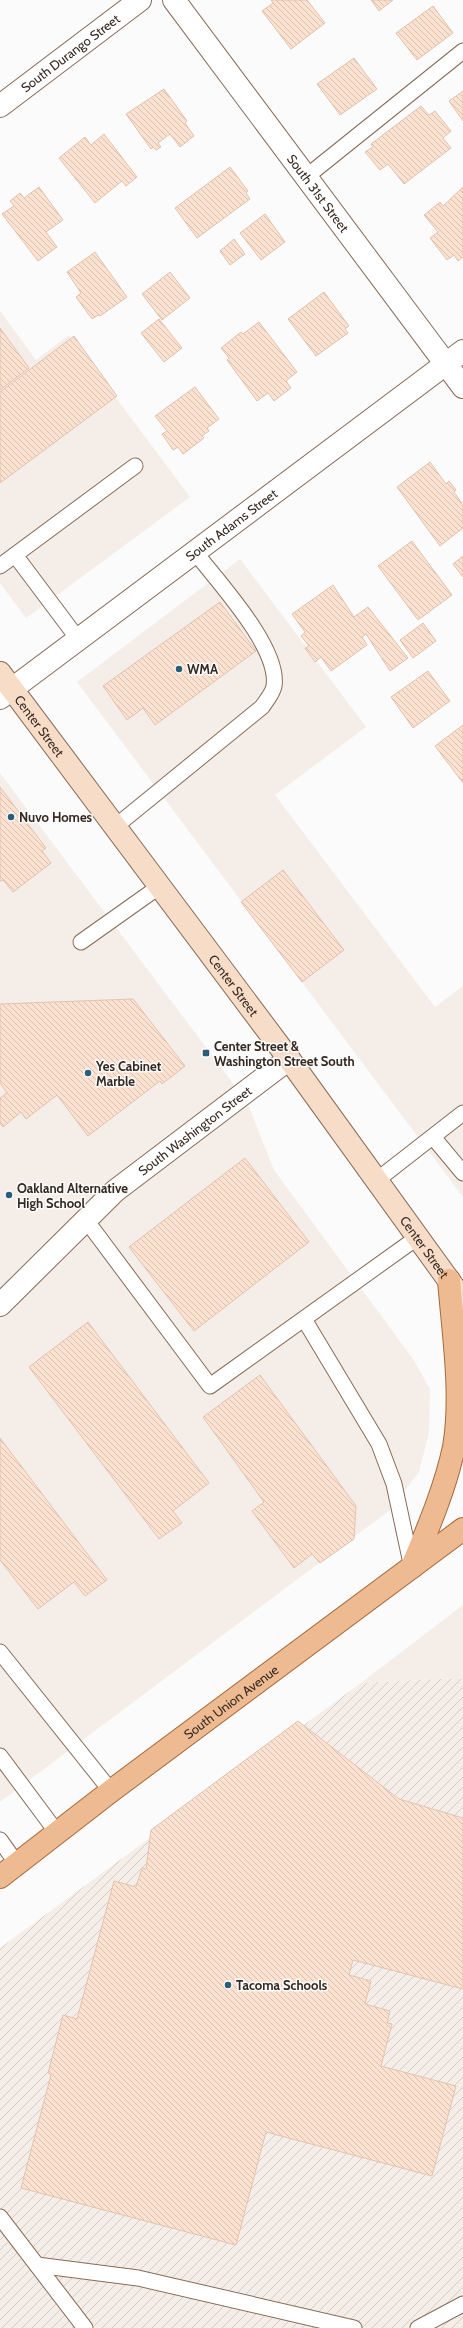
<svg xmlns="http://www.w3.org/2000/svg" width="463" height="2328" viewBox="0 0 463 2328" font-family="Cabin,sans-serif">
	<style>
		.built { fill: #f5eee8 }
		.industrial { fill: url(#industrial-furrows) }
		.building { fill: url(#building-back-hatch); stroke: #e2c3ae }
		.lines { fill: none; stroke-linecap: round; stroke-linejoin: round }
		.lane-casing { stroke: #876c59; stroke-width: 17 }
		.street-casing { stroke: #876c59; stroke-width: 24 }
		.secondary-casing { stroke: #876c59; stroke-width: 24 }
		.primary-casing { stroke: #a66a3b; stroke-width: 24 }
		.lane { stroke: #fff; stroke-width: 15 }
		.street { stroke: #fff; stroke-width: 22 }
		.secondary { stroke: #f7dcc8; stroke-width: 22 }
		.primary { stroke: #eeba91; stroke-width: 22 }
		.poi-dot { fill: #2a5d7a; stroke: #fbfbfb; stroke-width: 1.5 }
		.labels { text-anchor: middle; stroke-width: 3; stroke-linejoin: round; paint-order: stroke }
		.street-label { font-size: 13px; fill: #362a22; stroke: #fbfbfb }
		.poi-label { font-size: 13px; font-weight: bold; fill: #362a22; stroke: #fbfbfb; text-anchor: start }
	</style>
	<defs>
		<pattern id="industrial-furrows" width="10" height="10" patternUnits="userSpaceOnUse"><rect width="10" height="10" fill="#f5eee8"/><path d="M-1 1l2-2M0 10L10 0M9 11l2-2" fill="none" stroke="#d3ccc7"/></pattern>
		<pattern id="building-back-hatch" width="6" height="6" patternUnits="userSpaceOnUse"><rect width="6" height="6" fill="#fbe1d0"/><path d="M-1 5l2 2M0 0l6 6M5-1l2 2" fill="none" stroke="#d8c1b2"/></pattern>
	</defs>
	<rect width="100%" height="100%" fill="#fbfbfb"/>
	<g class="built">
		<path d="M0 311 36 360 69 335 190 497 26 618 0 583Z"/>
		<path d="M240 559 366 727 275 795 435 1007 463 986V1197L77 682Z"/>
		<path d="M0 773 247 1102 274 1170 413 1359 430 1389 429 1433 419 1472 390 1510 0 1802Z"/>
		<path d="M463 1605V1680L459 1678 361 1683Z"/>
	</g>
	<path class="industrial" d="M459 1678 463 1680V2328H0V1948L361 1683Z"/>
	<g class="building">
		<path d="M271 0H307L325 23 291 49 262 11 273 3Z"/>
		<path d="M371 0H393L379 11Z"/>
		<path d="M433 6 453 33 417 60 396 33Z"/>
		<path d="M354 58 377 89 340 115 317 84Z"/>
		<path d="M164 89 187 121 185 123 194 136 180 147 170 134 158 143 161 147 156 150 153 147 151 149 126 114Z"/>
		<path d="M463 91V121L449 101Z"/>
		<path d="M421 106 429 115 435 111 451 131 443 138 451 148 404 184 388 164 380 170 365 152 373 147 371 144Z"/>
		<path d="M104 134 137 177 126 186 122 181 95 203 59 158 85 137 91 145Z"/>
		<path d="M230 167 248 191 246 193 250 199 197 238 175 208Z"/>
		<path d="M39 187 63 220 46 232 57 247 38 261 2 214 14 206 10 201 20 193 24 198Z"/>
		<path d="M463 187V257L458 261 454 255 447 260 430 238 438 232 424 215 440 202 443 206Z"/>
		<path d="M265 214 285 242 261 260 240 233Z"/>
		<path d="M234 239 245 254 230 265 220 251Z"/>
		<path d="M95 252 127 297 100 316 98 315 92 319 76 297 81 293 67 272Z"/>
		<path d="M170 272 190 298 162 320 142 294Z"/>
		<path d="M324 292 349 326 345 329 348 333 316 356 288 319Z"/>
		<path d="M159 319 182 348 164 362 141 333Z"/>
		<path d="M259 322 297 372 286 381 291 388 274 401 268 393 257 401 227 360 229 358 221 348 241 332 243 334Z"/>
		<path d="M0 328 29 368 0 390Z"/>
		<path d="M74 336 117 396 0 483V392Z"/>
		<path d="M195 387 219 419 207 428 209 431 202 436 204 438 183 454 178 447 173 450 162 434 167 431 155 416Z"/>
		<path d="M430 462 446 484 449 481 456 490 454 492 463 505V528L440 546 397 487Z"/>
		<path d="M412 541 452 595 418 620 378 566Z"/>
		<path d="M463 556V577L453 564Z"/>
		<path d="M333 585 354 617 368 607 408 658 390 671 366 634 362 637 367 645 331 671 321 657 315 662 305 648 309 646 301 636 305 632 292 614Z"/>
		<path d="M220 602 256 651 155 725 143 708 127 720 103 686Z"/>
		<path d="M423 623 436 641 413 658 400 640Z"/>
		<path d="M428 671 450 701 413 728 391 697Z"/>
		<path d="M463 725V783L435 746Z"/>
		<path d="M0 787 46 848 42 851 51 863 13 892 3 880 0 881Z"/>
		<path d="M283 870 344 950 302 982 241 902Z"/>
		<path d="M133 999 185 1066 162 1084 160 1081 88 1136 57 1095 26 1119 21 1112 3 1127 0 1123V1098L7 1093 0 1083V1004Z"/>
		<path d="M245 1158 309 1242 194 1331 129 1247Z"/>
		<path d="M88 1322 209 1483 173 1511 182 1523 159 1539 29 1367Z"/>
		<path d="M260 1375 356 1506 354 1539 320 1563 312 1554 294 1568 252 1511 264 1502 203 1417Z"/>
		<path d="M0 1438 107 1580 85 1596 74 1582 38 1609 0 1560Z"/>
		<path d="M298 1721 399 1799 463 1818V1989L353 1960 349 1975 371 1981 365 2004 390 2011 387 2023 392 2024 381 2066 456 2086 432 2176 266 2132 236 2245 21 2188 51 2075 48 2073 63 2015 77 2019 114 1881 136 1887 142 1868 146 1869 151 1830Z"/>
	</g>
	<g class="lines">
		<g class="lane-casing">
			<g id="lane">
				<path d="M306 177 463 51"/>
				<path d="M15 555 78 639"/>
				<path d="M0 566 135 466"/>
				<path d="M116 826 262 707C266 701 273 693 274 686 280 648 218 582 195 552"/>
				<path d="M81 942 160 886"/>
				<path d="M433 1137 463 1173"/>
				<path d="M377 1180 463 1113"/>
				<path d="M86 1220 210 1386 418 1237"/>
				<path d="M304 1319 379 1444 394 1484 412 1568"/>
				<path d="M0 1652 111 1791"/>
				<path d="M0 1756 58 1834"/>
				<path d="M0 1840 17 1864"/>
				<path d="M0 2217 85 2328"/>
				<path d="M37 2265 138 2278 354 2328"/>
				<path d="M418 2328 463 2304"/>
			</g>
		</g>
		<g class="street-casing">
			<g id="street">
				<path id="s1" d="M174 0 463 387"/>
				<path id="s2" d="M0 106 140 0"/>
				<path id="s3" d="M0 698 463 351"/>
				<path id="s4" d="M0 1305 115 1191 289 1059"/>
			</g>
		</g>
		<g class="secondary-casing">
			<g id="secondary">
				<path id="s5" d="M0 673 289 1059 463 1300"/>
			</g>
		</g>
		<g class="primary-casing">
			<g id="primary">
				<path d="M412 1567C428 1528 445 1489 454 1447 463 1395 453 1332 449 1280"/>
				<path id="s6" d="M0 1877 111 1791 463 1529"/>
			</g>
		</g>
		<use href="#lane" class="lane"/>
		<use href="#street" class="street"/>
		<use href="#secondary" class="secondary"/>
		<use href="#primary" class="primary"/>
	</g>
	<g class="poi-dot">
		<circle cx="179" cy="669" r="4"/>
		<circle cx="11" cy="817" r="4"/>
		<rect x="202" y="1049" width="8" height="8" rx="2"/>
		<circle cx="88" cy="1073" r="4"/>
		<circle cx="9" cy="1195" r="4"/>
		<circle cx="228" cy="1985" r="4"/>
	</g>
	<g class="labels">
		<g class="street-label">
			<text dy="5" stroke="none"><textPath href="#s2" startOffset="88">South Durango Street</textPath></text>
			<text dy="5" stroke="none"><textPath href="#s1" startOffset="241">South 31st Street</textPath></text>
			<text dy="5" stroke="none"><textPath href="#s3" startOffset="289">South Adams Street</textPath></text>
			<text dy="5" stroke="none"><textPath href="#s5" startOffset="66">Center Street</textPath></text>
			<text dy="5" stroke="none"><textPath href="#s5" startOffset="390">Center Street</textPath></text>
			<text dy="5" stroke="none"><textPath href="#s4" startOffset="262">South Washington Street</textPath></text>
			<text dy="5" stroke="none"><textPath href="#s5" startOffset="714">Center Street</textPath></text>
			<text dy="5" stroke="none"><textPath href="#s6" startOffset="290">South Union Avenue</textPath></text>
		</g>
		<g class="poi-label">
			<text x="187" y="674">WMA</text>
			<text x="19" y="822">Nuvo Homes</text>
			<text x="214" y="1051">Center Street &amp;<tspan x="214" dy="15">Washington Street South</tspan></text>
			<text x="96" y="1071">Yes Cabinet<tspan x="96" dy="15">Marble</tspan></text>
			<text x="17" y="1193">Oakland Alternative<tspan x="17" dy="15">High School</tspan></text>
			<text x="236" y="1990">Tacoma Schools</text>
		</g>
	</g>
</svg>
